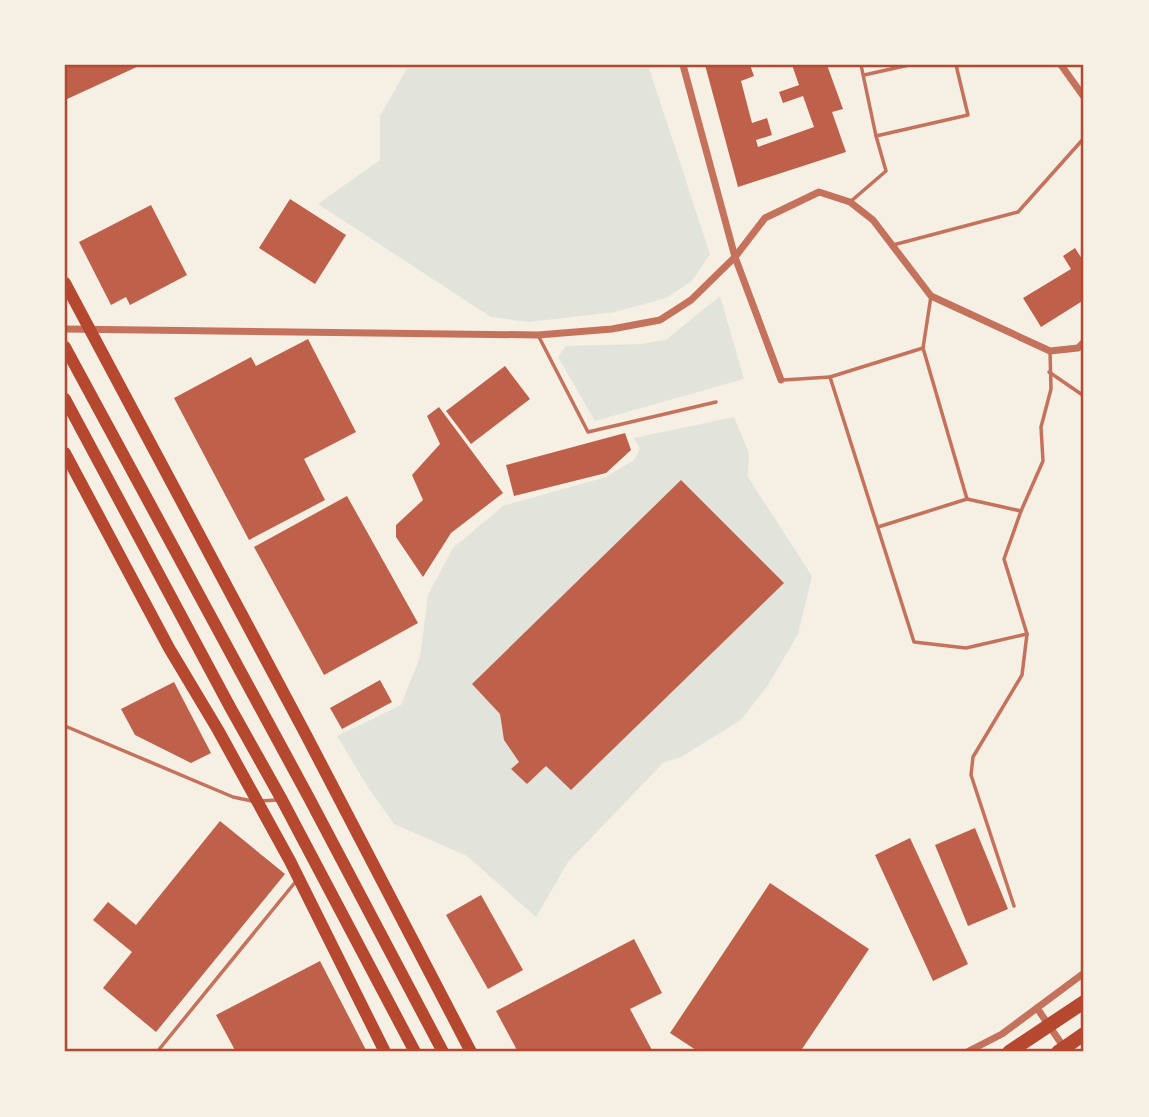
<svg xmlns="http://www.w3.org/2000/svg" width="1149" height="1117" viewBox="0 0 1149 1117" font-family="'Fira Sans',sans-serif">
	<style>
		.green { fill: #e2e4dc }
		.building { fill: #bf614a }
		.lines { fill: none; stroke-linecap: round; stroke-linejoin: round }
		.service { stroke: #c5725c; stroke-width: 3.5 }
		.minor { stroke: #c5725c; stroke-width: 7 }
		.primary { stroke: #b5482f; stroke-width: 12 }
		.motorway { stroke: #b5482f; stroke-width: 14 }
		.neatline { fill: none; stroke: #b5482f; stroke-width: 2.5 }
	</style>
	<rect width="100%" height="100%" fill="#f6efe4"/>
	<g class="green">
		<path d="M409 65H648L710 254 692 281 666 298 615 312 529 322 491 317 318 204 380 160V116Z"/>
		<path d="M720 296 744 379 595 421 558 357 566 346 641 344 667 339Z"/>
		<path d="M734 417 749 453 748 477 812 576 798 634 768 685 741 720 681 757 663 763 568 862 536 917 467 856 394 824 367 786 337 736 401 705 420 657 428 595 453 548 503 506 606 477 634 460 640 449 634 438Z"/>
	</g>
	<g class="building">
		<path d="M65 65H141L65 100Z"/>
		<path d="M705 65H737V67L750 65 754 76 741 81 752 123 767 118 772 135 756 140 758 147 814 127 803 96 783 103 779 92 799 85 792 65H827L843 109 832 112 846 152 738 187Z"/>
		<path d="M290 199 346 235 315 284 259 248Z"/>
		<path d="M151 205 187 275 130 305 126 297 111 305 79 242Z"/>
		<path d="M1075 248 1084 262V300L1041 327 1023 298 1071 269 1063 256Z"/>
		<path d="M308 339 356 432 304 459 325 500 249 540 174 398 251 357 256 366Z"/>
		<path d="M505 366 530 399 471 444 446 411Z"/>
		<path d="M439 407 503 493 451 533 423 577 396 537V525L423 500 412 475 440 444 427 416Z"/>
		<path d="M625 433 631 450 606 473 514 496 506 465Z"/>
		<path d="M681 480 784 583 571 790 546 766 527 784 511 769 519 762 504 740 500 714 472 684Z"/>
		<path d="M347 496 418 623 324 675 254 547Z"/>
		<path d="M380 680 392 702 342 729 330 708Z"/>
		<path d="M174 682 211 753 191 763 135 735 121 709Z"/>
		<path d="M220 821 285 874 156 1032 103 988 132 952 93 920 108 902 136 925Z"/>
		<path d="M975 828 1008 909 968 926 935 845Z"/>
		<path d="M910 838 968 964 933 981 875 855Z"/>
		<path d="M770 883 869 949 800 1052H699L670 1033Z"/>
		<path d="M481 895 523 970 488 989 446 915Z"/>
		<path d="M634 939 662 993 630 1009 653 1052H518L496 1011Z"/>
		<path d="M320 961 367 1052H236L216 1015Z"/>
	</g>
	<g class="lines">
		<g class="service">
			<path d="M861 65 876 136"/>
			<path d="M864 75 909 65"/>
			<path d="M850 202 886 171 876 136 968 115 956 65"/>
			<path d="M893 245 1018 212 1084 138"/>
			<path d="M931 296 923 348 967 499"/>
			<path d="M539 337 588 432 716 402"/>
			<path d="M1049 372 1084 396"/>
			<path d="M830 377 923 348"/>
			<path d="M783 380 830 377 914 642 966 648 1027 634"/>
			<path d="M878 527 967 499 1021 511"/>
			<path d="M65 726 233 797 252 801"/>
			<path d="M260 801 277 800"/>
			<path d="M1014 906 971 775 973 757 1022 675 1027 634 1004 559 1021 511 1043 461 1041 427 1051 389 1050 351"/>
			<path d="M157 1052 297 880"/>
		</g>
		<g class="minor">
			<path d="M683 65 735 257 781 380"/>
			<path d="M1061 65 1084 97"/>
			<path d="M65 329 538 335 612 329 660 320 691 300 735 257 765 218 819 192 850 202 873 220 931 296 1050 351 1078 348 1084 342"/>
			<path d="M1037 1008 1065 1049"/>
			<path d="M967 1052 1002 1034 1084 973"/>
		</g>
		<g class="primary">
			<path d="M65 283 305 733 471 1052"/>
			<path d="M65 347 309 798 443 1052"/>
			<path d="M65 399 230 707 282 800 415 1052"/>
			<path d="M65 453 169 648 218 730 290 861 385 1052"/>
		</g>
		<g class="motorway">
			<path d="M1009 1052 1084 1002"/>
			<path d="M1058 1052 1084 1034"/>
		</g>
	</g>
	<rect width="1149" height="1117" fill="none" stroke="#f6efe4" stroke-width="133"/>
	<rect x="66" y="66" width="1016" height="984" class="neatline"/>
</svg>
